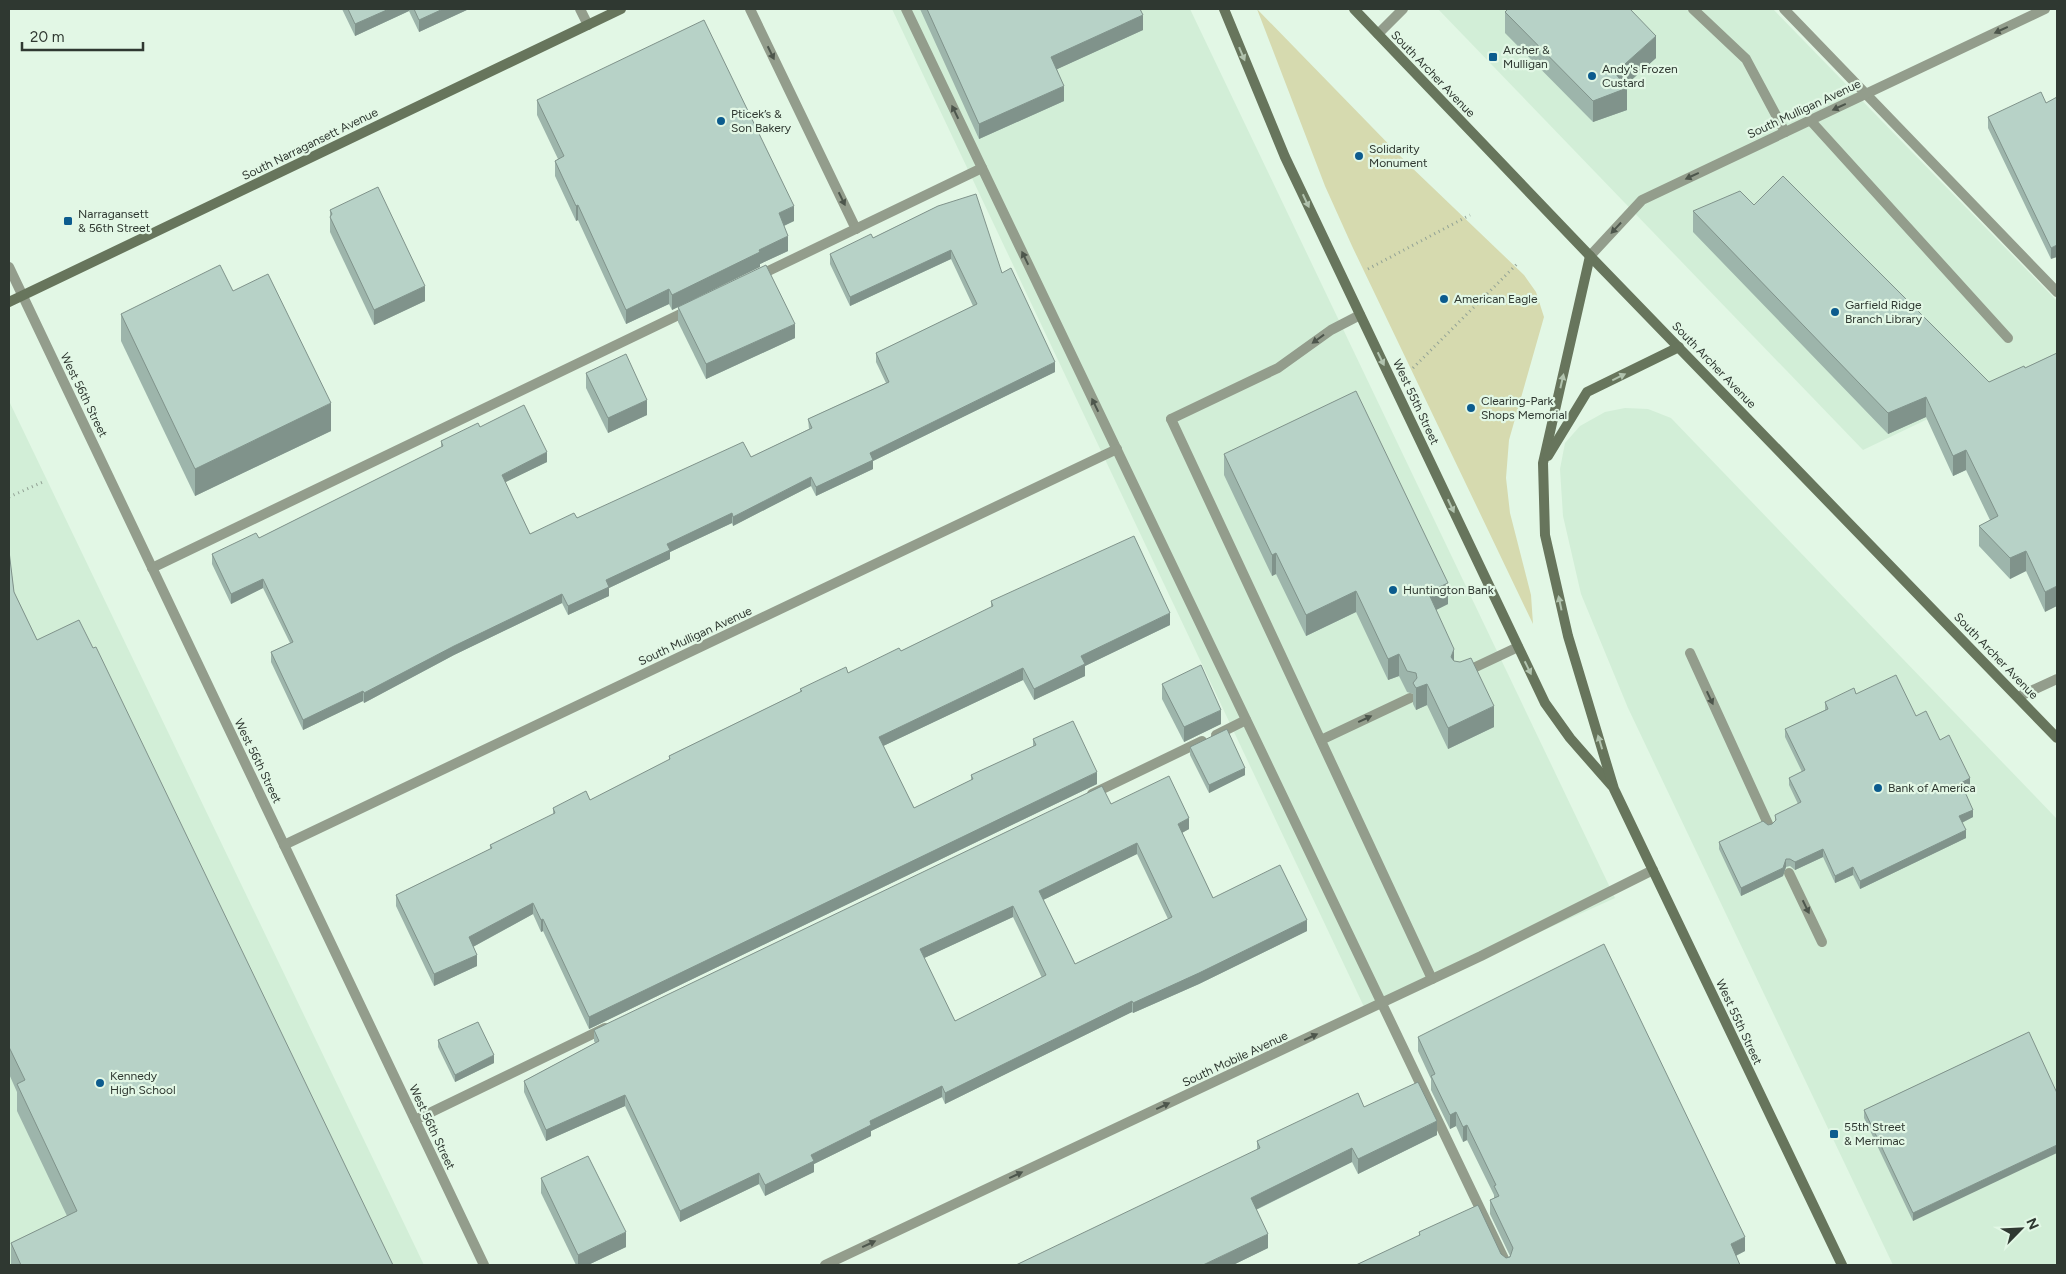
<svg xmlns="http://www.w3.org/2000/svg" width="2066" height="1274" viewBox="0 0 2066 1274" font-family="Figtree,sans-serif">
	<style>
		.built { fill: #d2eed7 }
		.green { fill: #d6daaf }
		.lines { fill: none; stroke-linecap: round; stroke-linejoin: round }
		.path { stroke: #92a295; stroke-width: 3; stroke-dasharray: 1 4; stroke-linecap: butt }
		.lane { stroke: #939d8c; stroke-width: 10 }
		.street { stroke: #939d8c; stroke-width: 10 }
		.secondary { stroke: #67755c; stroke-width: 10 }
		.wall { fill: #9db5ab; fill-rule: evenodd }
		.shaded-wall { fill: #80938b }
		.building { fill: #b7d2c7; stroke: #80938b; fill-rule: evenodd }
		.oneway { fill: #4d564c }
		.oneway2 { fill: #b1c3ae }
		.poi-dot { fill: #0c5c8e; stroke: #e2f7e5; stroke-width: 2 }
		.labels { text-anchor: middle; stroke-width: 4.5; stroke-linejoin: round; paint-order: stroke }
		.poi-label { font-size: 12px; fill: #2f3831; stroke: #e2f7e5; text-anchor: start }
		.street-label { font-size: 12px; fill: #2f3831; stroke: #e2f7e5 }
	</style>
	<rect width="100%" height="100%" fill="#e2f7e5"/>
	<g class="built">
		<path d="M892 9H1190L1615 898 1366 1011Z"/>
		<path d="M1438 9H1773L2057 301V357L1863 450Z"/>
		<path d="M9 401 424 1265H9Z"/>
		<path d="M1625 408 1648 409 1671 418 2057 819V1265H1893L1628 708 1581 594 1563 516 1560 469 1565 443 1580 426 1605 412Z"/>
	</g>
	<path class="green" d="M1257 9 1407 163 1524 275 1536 292 1544 317 1509 440 1506 478 1510 513 1531 595 1533 624 1352 246 1325 186Z"/>
	<g class="lines">
		<g class="path">
			<path d="M1368 269 1470 215"/>
			<path d="M1413 368 1517 264"/>
			<path d="M9 497 45 481"/>
		</g>
		<g class="lane">
			<path d="M580 9 588 25"/>
			<path d="M750 9 856 229"/>
			<path d="M906 9 1507 1265"/>
			<path d="M1693 9 1746 59 1785 132"/>
			<path d="M1784 9 2057 292"/>
			<path d="M1378 34 1403 9"/>
			<path d="M1810 120 2008 338"/>
			<path d="M758 276 982 168"/>
			<path d="M1171 419 1432 979"/>
			<path d="M152 568 691 309"/>
			<path d="M1690 653 1769 826"/>
			<path d="M1465 672 1518 647"/>
			<path d="M1216 735 1246 720"/>
			<path d="M1321 740 1410 698"/>
			<path d="M1092 794 1202 741"/>
			<path d="M1789 873 1822 942"/>
			<path d="M415 1120 605 1028"/>
		</g>
		<g class="street">
			<path d="M1590 256 1642 200 2045 9"/>
			<path d="M9 267 484 1265"/>
			<path d="M1171 419 1278 368 1331 330 1360 315"/>
			<path d="M2018 697 2057 679"/>
			<path d="M284 845 1117 449"/>
			<path d="M825 1265 1481 956 1653 870"/>
		</g>
		<g class="secondary">
			<path d="M1224 9 1285 157 1545 703 1570 738 1612 786"/>
			<path d="M1354 9 1590 256 2057 738"/>
			<path d="M1590 256 1543 463 1545 535 1568 636 1614 789 1842 1265"/>
			<path d="M9 302 621 9"/>
			<path d="M1548 456 1587 392 1679 347"/>
		</g>
	</g>
	<g class="wall">
		<path d="M342 9H469L419 32 409 11 355 36Z"/>
		<path d="M920 9H1140L1143 30 1057 69 1064 101 979 139Z"/>
		<path d="M1505 12 1656 58 1625 86 1627 110 1593 122 1505 33Z"/>
		<path d="M2057 97 2051 259 1988 128V117L2046 103Z"/>
		<path d="M537 100 794 221 784 226 788 251 760 264 672 310 669 304 626 324 578 220 576 221 555 176V161L558 159 537 115Z"/>
		<path d="M1754 205 1989 382 2025 368 2057 353 2045 612 2026 571 2010 579 1979 546V526L1990 520 1966 470 1953 476 1926 417 1888 434 1693 232V211Z"/>
		<path d="M938 206 1002 273 1055 372 873 461V469L816 496 811 486 733 526 732 523 670 552V559L609 588V596L568 615 562 603 454 655 364 703 363 701 303 730 271 662V652L290 643 263 588 231 604 212 564V554L259 538 441 447V441L480 427 547 462 505 482 530 534 751 457 809 429 808 419 886 383 876 362V353L973 306 951 259 850 306 830 264V254L873 238Z"/>
		<path d="M330 210 425 301 374 325 330 232Z"/>
		<path d="M233 291 331 431 195 496 121 341V314Z"/>
		<path d="M678 307 795 338 706 379 678 322Z"/>
		<path d="M586 373 647 415 608 433 586 388Z"/>
		<path d="M1224 454 1448 604 1436 610 1454 661 1494 727 1448 749 1427 705 1416 710 1413 704V694L1407 692 1399 676 1388 680 1356 612 1306 636 1276 574 1272 576 1224 475Z"/>
		<path d="M9 551 14 592 37 640 393 1265H11V1243L67 1216 17 1111V1092L9 1074Z"/>
		<path d="M991 601 1170 625 1085 666V676L1034 700 1023 680 883 746 914 808 971 780V775L1033 747V739L1097 784 589 1029 543 931 541 932 533 914 473 947 477 966 434 986 396 906V895L490 849V845L553 815V808L590 800 669 760V756L800 692V689L848 673 901 651 991 608Z"/>
		<path d="M1162 684 1221 724 1184 742 1162 699Z"/>
		<path d="M1856 694 1916 716 1940 740 1970 786 1964 789 1973 817 1962 823 1966 838 1860 889 1853 875 1835 883 1823 857 1795 870 1790 866 1786 867 1783 876 1741 896 1719 849V842L1768 825 1772 824 1775 821V815L1798 804 1789 785V778L1802 772 1785 737V729L1825 710V702Z"/>
		<path d="M1190 747 1245 775 1209 793 1190 755Z"/>
		<path d="M1111 804 1189 829 1182 833 1213 898 1307 931 1199 984 1133 1013 1132 1012 945 1104 942 1097 871 1131V1136L814 1164V1172L765 1196 759 1184 680 1222 625 1106 546 1141 524 1092V1081L595 1043 594 1041V1030ZM1137 854 1168 919 1075 964 1043 900ZM1013 917 1042 978 955 1021 924 958Z"/>
		<path d="M2029 1032 1913 1221 1864 1118V1110Z"/>
		<path d="M1418 1037 1745 1251 1736 1256 1356 1265 1419 1236V1232L1501 1254 1506 1258 1510 1256 1490 1214V1200L1494 1198V1195L1467 1140 1463 1142 1456 1126 1450 1129 1431 1090V1079L1418 1051Z"/>
		<path d="M438 1040 494 1063 455 1082 438 1047Z"/>
		<path d="M1364 1107 1437 1135 1358 1174 1352 1162 1256 1210 1268 1248 1233 1265 1257 1150V1141Z"/>
		<path d="M541 1178 626 1247 588 1265H576L541 1193Z"/>
	</g>
	<g class="shaded-wall">
		<path d="M389 9H409V11L355 36V24Z"/>
		<path d="M443 9H469L419 32V20Z"/>
		<path d="M1143 15V30L1051 72V57Z"/>
		<path d="M1656 36V58L1619 91 1627 88V110L1593 122V101L1615 73Z"/>
		<path d="M1064 86V101L979 139V124Z"/>
		<path d="M578 205V220L576 221V206Z"/>
		<path d="M794 206V221L779 228V213Z"/>
		<path d="M788 236V251L760 264V267L672 310V295L759 250Z"/>
		<path d="M2057 245V257L2051 259V248Z"/>
		<path d="M951 250V259L850 306V297Z"/>
		<path d="M425 286V301L374 325V310Z"/>
		<path d="M669 289V304L626 324V310Z"/>
		<path d="M795 324V338L706 379V364Z"/>
		<path d="M1055 362V372L873 461V469L816 496V487L870 453Z"/>
		<path d="M1926 397V417L1888 434V413Z"/>
		<path d="M647 400V415L608 433V418Z"/>
		<path d="M331 403V431L195 496V469Z"/>
		<path d="M1966 450V470L1953 476V456Z"/>
		<path d="M547 452V462L502 484V475Z"/>
		<path d="M811 477V486L733 526V517Z"/>
		<path d="M732 513V523L670 552V559L609 588V596L568 615V606L606 580 667 544Z"/>
		<path d="M2026 551V571L2010 579V558Z"/>
		<path d="M1276 553V574L1272 576V555Z"/>
		<path d="M263 579V588L231 604V594Z"/>
		<path d="M1448 583V604L1428 614V592Z"/>
		<path d="M2057 586V606L2045 612V592Z"/>
		<path d="M1356 591V612L1306 636V615Z"/>
		<path d="M562 594V603L454 655 364 703V693L454 646Z"/>
		<path d="M1170 613V625L1085 666V676L1034 700V689L1081 656Z"/>
		<path d="M1454 649V670L1451 657Z"/>
		<path d="M1399 654V676L1388 680V659Z"/>
		<path d="M1023 668V680L879 748V737Z"/>
		<path d="M1427 684V705L1416 710V688Z"/>
		<path d="M363 691V701L303 730V720Z"/>
		<path d="M1494 706V727L1448 749V728Z"/>
		<path d="M1221 710V724L1184 742V727Z"/>
		<path d="M1245 768V775L1209 793V785Z"/>
		<path d="M1097 772V784L589 1029V1017Z"/>
		<path d="M1970 778V786L1961 791V783Z"/>
		<path d="M1973 810V817L1959 824V816Z"/>
		<path d="M1189 818V829L1178 835V824Z"/>
		<path d="M1966 830V838L1860 889V881Z"/>
		<path d="M1137 843V854L1039 902V891Z"/>
		<path d="M1823 849V857L1795 870V862Z"/>
		<path d="M1786 859V867L1783 876 1741 896V888Z"/>
		<path d="M1853 867V875L1835 883V876Z"/>
		<path d="M533 903V914L469 949V937Z"/>
		<path d="M1013 906V917L920 960V949Z"/>
		<path d="M543 919V931L541 932V920Z"/>
		<path d="M1307 920V931L1199 984 1133 1013V1003Z"/>
		<path d="M477 955V966L434 986V974Z"/>
		<path d="M1132 1001V1012L945 1104V1093Z"/>
		<path d="M494 1055V1063L455 1082V1075Z"/>
		<path d="M942 1086V1097L871 1131V1136L814 1164V1172L765 1196V1185L811 1155 870 1121Z"/>
		<path d="M625 1095V1106L546 1141V1130Z"/>
		<path d="M1456 1112V1126L1450 1129V1115Z"/>
		<path d="M1437 1121V1135L1358 1174V1159Z"/>
		<path d="M1467 1125V1140L1463 1142V1127Z"/>
		<path d="M2057 1145V1153L1913 1221V1213Z"/>
		<path d="M1352 1148V1162L1251 1212V1198Z"/>
		<path d="M759 1173V1184L680 1222V1211Z"/>
		<path d="M626 1232V1247L588 1265H578V1255Z"/>
		<path d="M1268 1234V1248L1233 1265H1203Z"/>
		<path d="M1745 1237V1251L1731 1258V1244Z"/>
	</g>
	<g class="building">
		<path d="M348 9H389L355 24Z"/>
		<path d="M414 9H443L419 20Z"/>
		<path d="M927 9H1140L1143 15 1051 57 1064 86 979 124Z"/>
		<path d="M1508 9H1630L1656 36 1615 73 1627 88 1593 101 1505 12Z"/>
		<path d="M704 20 794 206 779 213 788 236 759 250 760 252 672 295 669 289 626 310 578 205 576 206 555 161 564 156 537 100Z"/>
		<path d="M2041 92 2046 103 2057 97V245L2051 248 1988 117Z"/>
		<path d="M1783 176 1989 382 2024 366 2025 368 2057 353V586L2045 592 2026 551 2010 558 1979 526 1998 516 1966 450 1953 456 1926 397 1888 413 1693 211 1740 191 1754 205Z"/>
		<path d="M378 187 425 286 374 310 330 217 332 214 330 210Z"/>
		<path d="M976 194 1002 273 1011 268 1055 362 870 453 873 460 816 487 811 477 733 517 732 513 667 544 670 550 606 580 609 587 568 606 562 594 454 646 364 693 363 691 303 720 271 652 293 642 263 579 231 594 212 554 256 533 259 538 443 446 441 441 478 423 480 427 524 405 547 452 502 475 530 534 574 513 577 518 743 442 751 457 812 428 808 419 889 382 876 353 977 304 951 250 850 297 830 254 871 234 873 238 938 206Z"/>
		<path d="M220 265 233 291 268 274 331 403 195 469 121 314Z"/>
		<path d="M766 265 795 324 706 364 678 307Z"/>
		<path d="M626 354 647 400 608 418 586 373Z"/>
		<path d="M1356 391 1448 583 1428 592 1454 649 1451 657 1454 661 1460 662 1471 658 1494 706 1448 728 1427 684 1416 688 1413 683 1417 678 1416 673 1407 671 1399 654 1388 659 1356 591 1306 615 1276 553 1272 555 1224 454Z"/>
		<path d="M1134 536 1170 613 1081 656 1085 664 1034 689 1023 668 879 737 914 808 973 779 971 775 1036 745 1033 739 1073 721 1097 772 589 1017 543 919 541 920 533 903 469 937 477 955 434 974 396 895 492 848 490 845 555 813 553 808 586 791 590 800 670 759 669 756 802 691 800 689 846 667 848 673 899 648 901 651 993 606 991 601Z"/>
		<path d="M9 551 14 592 37 640 79 620 93 648 96 647 393 1265H21L11 1243 77 1211 17 1084 25 1080 9 1047Z"/>
		<path d="M1201 665 1221 710 1184 727 1162 684Z"/>
		<path d="M1896 675 1916 716 1926 711 1940 740 1949 735 1970 778 1961 783 1973 810 1959 816 1966 830 1860 881 1853 867 1835 876 1823 849 1795 862 1790 859H1786L1783 868 1741 888 1719 842 1763 821 1768 825 1772 824 1776 820 1775 815 1801 802 1789 778 1805 770 1785 729 1828 709 1825 702 1854 688 1856 694Z"/>
		<path d="M1227 729 1245 768 1209 785 1190 747Z"/>
		<path d="M1169 776 1189 818 1178 824 1213 898 1280 865 1307 920 1199 973 1133 1003 1132 1001 945 1093 942 1086 870 1121 871 1125 811 1155 814 1161 765 1185 759 1173 680 1211 625 1095 546 1130 524 1081 599 1041 594 1030 1102 786 1111 804ZM1137 843 1172 917 1075 964 1039 891ZM1013 906 1046 975 955 1021 920 949Z"/>
		<path d="M1604 944 1745 1237 1731 1244 1740 1265H1356L1420 1235 1419 1232 1478 1205 1501 1254 1506 1258 1510 1257 1513 1248 1490 1200 1499 1196 1494 1186 1496 1185 1467 1125 1463 1127 1456 1112 1450 1115 1431 1076 1435 1074 1418 1037Z"/>
		<path d="M478 1022 494 1055 455 1075 438 1040Z"/>
		<path d="M2029 1032 2057 1093V1145L1913 1213 1864 1110Z"/>
		<path d="M1418 1082 1437 1121 1358 1159 1352 1148 1251 1198 1268 1234 1203 1265H1016L1260 1148 1257 1141 1358 1093 1364 1107Z"/>
		<path d="M588 1156 626 1232 578 1255 541 1178Z"/>
	</g>
	<defs><path id="oneway-solid" d="M-6-.8H1V-3.2L6.5 0L1 3.2V.8H-6Z" transform="scale(1.25)"/></defs>
	<g class="oneway">
		<use href="#oneway-solid" transform="translate(2001 30) rotate(155)"/>
		<use href="#oneway-solid" transform="translate(771 53) rotate(64)"/>
		<use href="#oneway-solid" transform="translate(1839 107) rotate(155)"/>
		<use href="#oneway-solid" transform="translate(955 112) rotate(-116)"/>
		<use href="#oneway-solid" transform="translate(1692 176) rotate(155)"/>
		<use href="#oneway-solid" transform="translate(842 199) rotate(64)"/>
		<use href="#oneway-solid" transform="translate(1616 228) rotate(133)"/>
		<use href="#oneway-solid" transform="translate(1025 258) rotate(-116)"/>
		<use href="#oneway-solid" transform="translate(1318 339) rotate(144)"/>
		<use href="#oneway-solid" transform="translate(1095 405) rotate(-116)"/>
		<use href="#oneway-solid" transform="translate(1710 698) rotate(65)"/>
		<use href="#oneway-solid" transform="translate(1365 719) rotate(-25)"/>
		<use href="#oneway-solid" transform="translate(1806 907) rotate(64)"/>
		<use href="#oneway-solid" transform="translate(1311 1037) rotate(-25)"/>
		<use href="#oneway-solid" transform="translate(1163 1106) rotate(-25)"/>
		<use href="#oneway-solid" transform="translate(1016 1175) rotate(-25)"/>
		<use href="#oneway-solid" transform="translate(869 1244) rotate(-25)"/>
	</g>
	<g class="oneway2">
		<use href="#oneway-solid" transform="translate(1242 54) rotate(67)"/>
		<use href="#oneway-solid" transform="translate(1306 201) rotate(65)"/>
		<use href="#oneway-solid" transform="translate(1381 359) rotate(64)"/>
		<use href="#oneway-solid" transform="translate(1619 377) rotate(-26)"/>
		<use href="#oneway-solid" transform="translate(1562 381) rotate(-77)"/>
		<use href="#oneway-solid" transform="translate(1451 506) rotate(65)"/>
		<use href="#oneway-solid" transform="translate(1560 603) rotate(-102)"/>
		<use href="#oneway-solid" transform="translate(1528 668) rotate(64)"/>
		<use href="#oneway-solid" transform="translate(1600 742) rotate(-107)"/>
	</g>
	<g class="poi-dot">
		<rect x="1488" y="52" width="10" height="10" rx="2.5"/>
		<circle cx="1592" cy="76" r="5"/>
		<circle cx="721" cy="121" r="5"/>
		<circle cx="1359" cy="156" r="5"/>
		<rect x="63" y="216" width="10" height="10" rx="2.5"/>
		<circle cx="1444" cy="299" r="5"/>
		<circle cx="1835" cy="312" r="5"/>
		<circle cx="1471" cy="408" r="5"/>
		<circle cx="1393" cy="590" r="5"/>
		<circle cx="1878" cy="788" r="5"/>
		<circle cx="100" cy="1083" r="5"/>
		<rect x="1829" y="1129" width="10" height="10" rx="2.5"/>
	</g>
	<g class="labels">
		<g class="poi-label">
			<text x="1503" y="54">Archer &amp;<tspan x="1503" dy="14">Mulligan</tspan></text>
			<text x="1602" y="73">Andy's Frozen<tspan x="1602" dy="14">Custard</tspan></text>
			<text x="731" y="118">Pticek’s &amp;<tspan x="731" dy="14">Son Bakery</tspan></text>
			<text x="1369" y="153">Solidarity<tspan x="1369" dy="14">Monument</tspan></text>
			<text x="78" y="218">Narragansett<tspan x="78" dy="14">&amp; 56th Street</tspan></text>
			<text x="1454" y="303">American Eagle</text>
			<text x="1845" y="309">Garfield Ridge<tspan x="1845" dy="14">Branch Library</tspan></text>
			<text x="1481" y="405">Clearing-Park<tspan x="1481" dy="14">Shops Memorial</tspan></text>
			<text x="1403" y="594">Huntington Bank</text>
			<text x="1888" y="792">Bank of America</text>
			<text x="110" y="1080">Kennedy<tspan x="110" dy="14">High School</tspan></text>
			<text x="1844" y="1131">55th Street<tspan x="1844" dy="14">&amp; Merrimac</tspan></text>
		</g>
		<g class="street-label">
			<text transform="translate(1433 74) rotate(46)" y="4">South Archer Avenue</text>
			<text transform="translate(1804 109) rotate(-25)" y="4">South Mulligan Avenue</text>
			<text transform="translate(310 144) rotate(-26)" y="4">South Narragansett Avenue</text>
			<text transform="translate(1714 365) rotate(46)" y="4">South Archer Avenue</text>
			<text transform="translate(84 395) rotate(64)" y="4">West 56th Street</text>
			<text transform="translate(1416 402) rotate(65)" y="4">West 55th Street</text>
			<text transform="translate(695 636) rotate(-25)" y="4">South Mulligan Avenue</text>
			<text transform="translate(1996 656) rotate(46)" y="4">South Archer Avenue</text>
			<text transform="translate(258 761) rotate(64)" y="4">West 56th Street</text>
			<text transform="translate(1739 1022) rotate(65)" y="4">West 55th Street</text>
			<text transform="translate(1235 1059) rotate(-25)" y="4">South Mobile Avenue</text>
			<text transform="translate(432 1127) rotate(65)" y="4">West 56th Street</text>
		</g>
	</g>
	<rect width="2066" height="1274" fill="none" stroke="#2f3831" stroke-width="20"/>
	<g transform="translate(2021 1229) rotate(66)" stroke="#e2f7e5" stroke-width="4" paint-order="stroke">
	<path d="M0-4L9 19L0 12L-9 19Z" fill="#2f3831"/>
	<text y="-8" font-size="14" font-weight="bold" text-anchor="middle" fill="#2f3831">N</text>
	</g>
	<path d="M22 42v8h121v-8" fill="none" stroke="#2f3831" stroke-width="2.5"/>
	<text x="30" y="42" font-size="15" fill="#2f3831" stroke="#e2f7e5" stroke-width="4" paint-order="stroke">20 m</text>
</svg>
